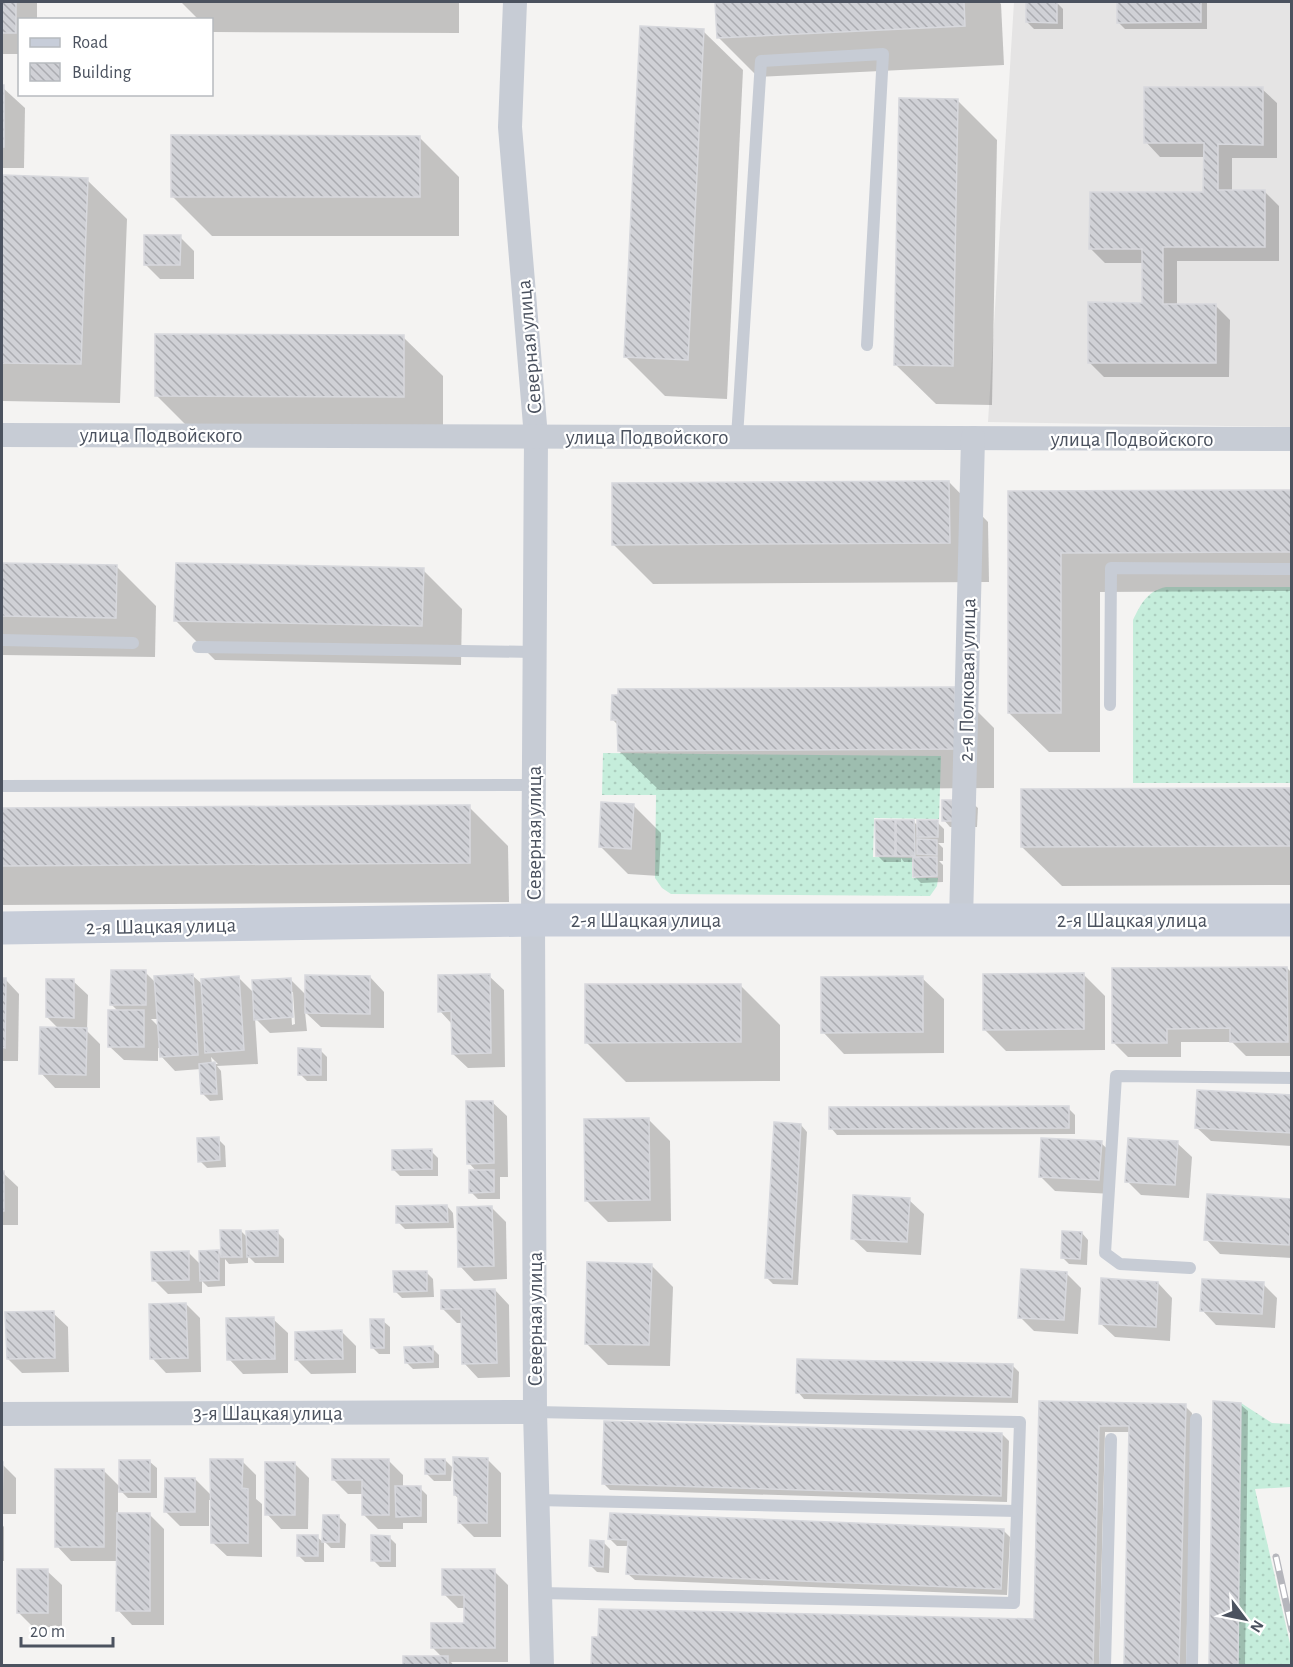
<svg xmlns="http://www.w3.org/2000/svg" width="1293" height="1667" viewBox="0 0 1293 1667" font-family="'Alegreya Sans',sans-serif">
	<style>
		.education { fill: #e5e4e4 }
		.grass { fill: url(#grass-dots) }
		.shadow { fill: #0003; fill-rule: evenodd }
		.building { fill: url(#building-back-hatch); stroke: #d7d8dd; stroke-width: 1.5 }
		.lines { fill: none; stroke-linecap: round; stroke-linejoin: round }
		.lane { stroke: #c7ccd5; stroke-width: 12 }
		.street { stroke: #c7ccd5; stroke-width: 24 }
		.secondary { stroke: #c7cdd9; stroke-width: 33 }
		.rail-casing { stroke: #b5b6bc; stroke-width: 7 }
		.rail { stroke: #fff; stroke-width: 4.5; stroke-dasharray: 14; stroke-linecap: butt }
		.labels { text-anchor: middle; stroke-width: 4.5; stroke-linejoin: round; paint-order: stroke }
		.street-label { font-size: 21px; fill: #4b525f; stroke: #fff }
	</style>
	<defs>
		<pattern id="grass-dots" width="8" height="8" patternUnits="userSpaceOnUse" patternTransform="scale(1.5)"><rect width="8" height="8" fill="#c5eddb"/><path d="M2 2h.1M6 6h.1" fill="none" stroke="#abcdbe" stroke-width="1.8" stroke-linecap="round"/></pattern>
		<pattern id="building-back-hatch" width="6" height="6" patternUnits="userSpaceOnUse" patternTransform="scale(1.5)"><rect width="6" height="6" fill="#d0d1d6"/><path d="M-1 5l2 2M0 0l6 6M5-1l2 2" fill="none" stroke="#abacb1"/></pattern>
	</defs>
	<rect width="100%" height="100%" fill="#f4f3f2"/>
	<path class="education" d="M1014 2H1291V427L988 422Z"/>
	<g class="grass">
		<path d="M1166 587H1291V783H1133V620C1141 604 1147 591 1166 587Z"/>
		<path d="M603 753 941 756 939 819 874 818 873 857 912 858V878H938L937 886 930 896 671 894 662 888 655 878 656 795H602Z"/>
		<path d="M1241 1403 1272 1423 1291 1424V1487L1255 1489 1291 1648V1665H1238Z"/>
	</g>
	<g class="shadow">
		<path d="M2 2 37 3V20H20V54H2Z"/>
		<path d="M181 2H459V33L212 32V20H199Z"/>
		<path d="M716 2H999L1001 4 1004 65 758 77 718 37Z"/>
		<path d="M1056 2 1063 9V29H1034L1027 22Z"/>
		<path d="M1118 2H1207V29H1125L1118 22Z"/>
		<path d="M703 31 743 70 727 399 665 396 625 356Z"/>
		<path d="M2 87 25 108 24 168H2Z"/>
		<path d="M1262 89 1277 103V158H1232V192H1265L1279 206V261H1177V305L1216 306 1230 320 1229 377H1104L1090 363 1143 304V263H1105L1091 249 1205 194V157H1160L1146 142Z"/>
		<path d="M957 100 997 140 992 405 936 404 896 365Z"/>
		<path d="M419 137 459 177V236H212L172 196Z"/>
		<path d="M87 180 127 219 120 403 2 401V287H4Z"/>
		<path d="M180 237 194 251V279H160L145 264Z"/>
		<path d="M403 337 443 376V435H196L156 395Z"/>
		<path d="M949 482 988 522 989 582 653 584 613 544Z"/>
		<path d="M1009 492H1292V591L1100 592V752H1049L1009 713Z"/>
		<path d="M2 565 116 566 156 606 155 657 2 655Z"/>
		<path d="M423 570 462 609 461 665 215 660 176 621Z"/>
		<path d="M954 688 994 728V788L659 790 619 751V726L613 720 619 696Z"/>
		<path d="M1292 789V885L1062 886 1022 847Z"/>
		<path d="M971 802 978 808 977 827H950L944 820Z"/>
		<path d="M633 805 661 833 659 876 628 874 600 846Z"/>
		<path d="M469 807 508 846 509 902 2 905V809Z"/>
		<path d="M894 821 898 825 914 822 919 827 937 822 944 829V843H938L943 848V861H939L943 865V882L921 883 914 876V862H904L901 858V862H884L877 855Z"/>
		<path d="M1287 968 1292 973V1056H1246L1232 1042H1181V1057H1128L1114 1043Z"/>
		<path d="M145 972 156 983 192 975 203 985 239 978 254 993 290 979 307 996 370 977 384 992V1028L321 1027 305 1012 307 1031 270 1033 255 1018 258 1064 217 1066 221 1071 223 1100 210 1101 203 1094 201 1069 175 1071 161 1056 160 1048H158V1061L124 1060 109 1046 118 1011 111 1004ZM290 992H293L295 1024 292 1025ZM151 1019H159V1027ZM211 1057 218 1064H212Z"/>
		<path d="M1083 974 1105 996V1050L1006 1051 984 1029Z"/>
		<path d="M489 976 504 990 505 1067 468 1068 453 1054 452 1024 440 1011Z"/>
		<path d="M922 978 944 999V1053L844 1054 823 1032Z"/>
		<path d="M2 979H5L19 994 18 1061H2Z"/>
		<path d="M73 981 88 995 87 1031 100 1044V1088H55L41 1073 59 1029 47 1017Z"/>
		<path d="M740 985 780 1025V1081L626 1082 586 1042Z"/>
		<path d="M320 1050 327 1057V1081H307L300 1074Z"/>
		<path d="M1292 1097V1146L1211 1141 1196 1127Z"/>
		<path d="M492 1102 507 1116 508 1177H500V1199H478L471 1192 477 1172 469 1163Z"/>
		<path d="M1068 1108 1075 1115V1134L837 1135 831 1128Z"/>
		<path d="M648 1119 670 1141 671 1221 608 1222 587 1201Z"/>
		<path d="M801 1125 807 1132 798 1285 773 1284 766 1277Z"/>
		<path d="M218 1139 225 1146 226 1167 207 1168 200 1161Z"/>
		<path d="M1101 1143 1116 1157 1113 1194 1055 1191 1041 1177Z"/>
		<path d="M1177 1143 1192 1157 1189 1198 1141 1195 1127 1181Z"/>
		<path d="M431 1151 438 1158V1176H400L394 1170Z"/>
		<path d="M2 1172 18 1187V1225H2Z"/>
		<path d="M909 1200 924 1214 921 1255 867 1252 852 1238Z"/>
		<path d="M1291 1201 1292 1258 1220 1254 1206 1239Z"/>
		<path d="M447 1206 453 1213 454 1228 405 1229 398 1222Z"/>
		<path d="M492 1208 506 1222 507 1279 474 1281 460 1266Z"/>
		<path d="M241 1231 248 1238 277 1232 284 1239V1263H255L248 1256V1263L229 1264 225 1259V1286L208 1287 202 1281V1293L168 1294 154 1280 188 1252 201 1265 218 1252 222 1256Z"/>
		<path d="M1082 1233 1088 1240 1087 1265 1069 1264 1062 1257Z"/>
		<path d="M651 1265 673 1287 670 1366 608 1365 586 1343Z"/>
		<path d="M426 1272 433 1279 434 1297 402 1298 395 1291Z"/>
		<path d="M1066 1273 1081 1288 1078 1334 1034 1331 1020 1317Z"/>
		<path d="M1158 1283 1172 1298 1170 1341 1115 1337 1100 1323Z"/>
		<path d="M1263 1284 1277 1298 1275 1328 1216 1325 1202 1310Z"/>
		<path d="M495 1290 509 1305 510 1377 478 1378 464 1363 463 1323H457L443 1309Z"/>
		<path d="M186 1304 200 1318 201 1372 166 1373 152 1358Z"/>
		<path d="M53 1313 68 1327 69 1372 22 1373 8 1359Z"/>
		<path d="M273 1319 288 1333V1373L243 1374 229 1359Z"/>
		<path d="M383 1321 390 1327V1354H379L372 1347Z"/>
		<path d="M342 1332 356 1346V1373L311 1374 297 1360Z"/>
		<path d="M432 1348 439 1355V1368L413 1369 406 1362Z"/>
		<path d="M1012 1365 1019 1372 1018 1403 804 1399 798 1392Z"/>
		<path d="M1041 1402 1185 1406 1192 1413 1186 1666H1125L1131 1432H1105L1099 1666H593L600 1639 1035 1621Z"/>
		<path d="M1241 1405 1248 1411 1245 1666H1211Z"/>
		<path d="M1002 1434 1009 1441 1007 1502 610 1490 603 1483Z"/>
		<path d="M487 1459 501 1473V1537H474L460 1523V1500L455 1495Z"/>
		<path d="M445 1460 452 1467 451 1481H434L427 1474Z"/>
		<path d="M242 1461 256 1475V1499L262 1504V1557L227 1556 212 1542V1500H209V1526H180L166 1512 195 1479 212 1496Z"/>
		<path d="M389 1461 403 1475V1488H420L427 1495V1523H403V1529H378L363 1514V1494H348L334 1480Z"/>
		<path d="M150 1462 157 1468V1498H128L118 1488V1515H150L164 1529V1625H132L118 1610V1561H71L57 1546 103 1470 121 1488Z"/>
		<path d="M294 1463 309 1478 308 1529H281L267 1514Z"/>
		<path d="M2 1464 16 1478V1514H2Z"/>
		<path d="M324 1517H339L346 1524 345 1548H331L324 1541V1562H305L298 1555 317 1537 324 1543Z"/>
		<path d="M2 1524 4 1527V1561H2Z"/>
		<path d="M1003 1530 1010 1537 1007 1595 635 1580 628 1574 629 1546H617L610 1539Z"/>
		<path d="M389 1537 396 1544V1567H380L373 1560Z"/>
		<path d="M603 1542 610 1549 609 1573 597 1572 590 1565Z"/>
		<path d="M47 1571 62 1585V1627H33L19 1613Z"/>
		<path d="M494 1571 508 1585V1662H451L454 1666H404L443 1658 432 1647 465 1624V1608H458L444 1594Z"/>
	</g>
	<g class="building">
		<rect x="2" y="2" width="14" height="31"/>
		<path d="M715 2H964L965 26 717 38Z"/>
		<path d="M1026 2H1057V23L1026 22Z"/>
		<path d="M1117 2H1201V22L1117 23Z"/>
		<path d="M640 26 704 29 688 360 624 357Z"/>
		<rect x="2" y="85" width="2" height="62"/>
		<path d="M1144 87H1263V145L1218 144V190H1265V247H1163V304H1216V363H1088V302L1142 303V249H1089L1090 192H1203L1204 143H1144Z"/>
		<path d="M899 98 958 99 953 366 894 365Z"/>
		<path d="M171 135 420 136V197H171Z"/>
		<path d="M2 175 88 178 81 364 2 363Z"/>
		<path d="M144 235H181L180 265H144Z"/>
		<path d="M155 334 404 335V397L155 396Z"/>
		<path d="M949 481 950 543 612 545V483Z"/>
		<path d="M1292 490V552L1061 553V713H1008V491Z"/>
		<path d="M2 563 117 565 116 618 2 616Z"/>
		<path d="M176 563 424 568 422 626 174 621Z"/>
		<path d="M955 687V749L618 751 617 720H611L612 695H618V689Z"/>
		<path d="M1292 788V846L1021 847V789Z"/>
		<path d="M942 800H972L971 821H942Z"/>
		<path d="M601 802 634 804 631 849 599 847Z"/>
		<path d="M470 805V863L2 866V808Z"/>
		<path d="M875 820H895V856H876Z"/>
		<path d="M896 820H914L915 856H896Z"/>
		<rect x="917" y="820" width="21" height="17"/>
		<path d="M917 839 937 840V855L917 854Z"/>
		<path d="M913 857H937V876L913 877Z"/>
		<path d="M1287 967 1288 1042H1230V1028L1167 1029V1043H1112V968Z"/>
		<path d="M111 970H146V1005H110Z"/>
		<path d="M1084 973V1029L983 1030V974Z"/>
		<path d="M193 974 198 1055 160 1057 154 976Z"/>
		<path d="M490 974 491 1053 452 1054 451 1011 438 1012V975Z"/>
		<path d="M305 975 370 976V1014L305 1013Z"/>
		<path d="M239 976 244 1050 205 1053 201 979Z"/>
		<path d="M923 976V1032L821 1033V977Z"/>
		<path d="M2 978H6L5 1048 2 1047Z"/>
		<path d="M291 978 293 1017 254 1020 252 980Z"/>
		<path d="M46 979H74V1018L46 1017Z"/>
		<path d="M585 984H741V1042L585 1043Z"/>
		<rect x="108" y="1010" width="36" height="37"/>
		<path d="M40 1027 87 1028 86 1075 39 1074Z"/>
		<path d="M298 1048 321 1049V1075H298Z"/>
		<path d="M215 1062 217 1094H201L199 1064Z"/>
		<path d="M1197 1090 1292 1095V1133L1195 1128Z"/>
		<path d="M466 1101H493L494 1163 467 1164Z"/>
		<path d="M1069 1106V1128L829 1129V1107Z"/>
		<path d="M649 1118 650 1200 585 1201 584 1119Z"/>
		<path d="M774 1122 801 1124 792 1279 765 1278Z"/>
		<path d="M219 1137 220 1160 198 1162 197 1138Z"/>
		<path d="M1041 1138 1102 1141 1099 1180 1039 1177Z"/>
		<path d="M1128 1138 1178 1141 1175 1185 1125 1182Z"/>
		<path d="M432 1149V1169L392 1170V1150Z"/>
		<path d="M469 1170H494V1192L469 1193Z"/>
		<rect x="2" y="1171" width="2" height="40"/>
		<path d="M1207 1194 1292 1199 1289 1245 1204 1240Z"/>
		<path d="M853 1195 910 1198 907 1242 851 1239Z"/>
		<path d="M447 1205 448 1222 396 1223V1206Z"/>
		<path d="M492 1206 494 1266 458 1267 457 1207Z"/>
		<path d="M220 1230H241L242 1257H221Z"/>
		<path d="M278 1230V1256L247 1257 246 1231Z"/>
		<path d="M1062 1231 1082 1232 1080 1259 1061 1258Z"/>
		<path d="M219 1250V1280L200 1281 199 1251Z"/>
		<path d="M189 1251V1280L152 1281 151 1252Z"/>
		<path d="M587 1262 652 1264 649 1345 585 1344Z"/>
		<path d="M1021 1269 1067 1272 1064 1320 1018 1318Z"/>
		<path d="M393 1271H427V1291L394 1292Z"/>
		<path d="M1101 1278 1158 1282 1156 1327 1099 1324Z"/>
		<path d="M1202 1279 1264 1282 1262 1314 1200 1311Z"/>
		<path d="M495 1289 497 1363 462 1364 461 1309H441V1290Z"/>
		<path d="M186 1303 188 1358 150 1359 149 1304Z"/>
		<path d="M54 1311 55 1358 7 1359 5 1312Z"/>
		<path d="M274 1317 275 1359 227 1360 226 1318Z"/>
		<path d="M370 1319H384V1348H371Z"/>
		<path d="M342 1330 343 1359 295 1360V1332Z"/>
		<path d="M433 1346V1362L405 1363 404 1347Z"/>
		<path d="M797 1359 1013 1364 1011 1397 796 1393Z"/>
		<path d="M1039 1401 1186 1404 1179 1666H1124L1129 1426H1099L1093 1666H591L592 1637H598L599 1609 1034 1619Z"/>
		<path d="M1213 1401 1241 1403 1238 1666H1209Z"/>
		<path d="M604 1421 1002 1433 1001 1496 602 1484Z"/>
		<path d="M453 1457 488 1458 487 1523H458V1495H454Z"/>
		<path d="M210 1459H243L242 1488 248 1489V1543H211Z"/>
		<path d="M332 1459H389V1515H362V1480H332Z"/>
		<rect x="425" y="1459" width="20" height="15"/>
		<rect x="119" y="1460" width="31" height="32"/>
		<path d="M2 1462H3L2 1500Z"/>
		<rect x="265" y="1462" width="30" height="53"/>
		<rect x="55" y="1469" width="49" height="78"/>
		<path d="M165 1478H195V1512H164Z"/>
		<path d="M395 1486H421V1516L396 1517Z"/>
		<path d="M117 1513H150V1611H116Z"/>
		<path d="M610 1513 1004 1529 1001 1589 626 1574 628 1540 608 1539Z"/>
		<path d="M323 1515H339V1542H322Z"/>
		<rect x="297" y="1535" width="21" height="21"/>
		<path d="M371 1535 390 1536V1561H371Z"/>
		<path d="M590 1540 604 1541 603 1567 589 1566Z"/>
		<rect x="17" y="1569" width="31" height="44"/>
		<path d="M442 1569H495V1648H431V1623H464V1595H442Z"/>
		<rect x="403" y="1656" width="45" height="10"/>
	</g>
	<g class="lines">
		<g class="lane">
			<path d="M737 437 761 61 883 54 867 345"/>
			<path d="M2 640 133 643"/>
			<path d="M198 647 535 652"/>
			<path d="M1110 705 1111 568 1292 569"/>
			<path d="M2 786 535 785"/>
			<path d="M1190 1268 1120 1264 1105 1253 1116 1076 1292 1078"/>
			<path d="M535 1412 1020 1422 1014 1603 540 1593"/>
			<path d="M537 1500 1017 1511"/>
			<path d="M1105 1666 1111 1439"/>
			<path d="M1192 1666 1196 1419"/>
		</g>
		<g class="street">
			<path d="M515 2 510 127 536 437 533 920 535 1412 542 1666"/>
			<path d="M2 435 1292 439"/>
			<path d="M961 921 973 438"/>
			<path d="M2 1414 535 1412"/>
		</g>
		<path class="secondary" d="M2 928 533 920H1292"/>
		<g class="rail-casing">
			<path id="rail" d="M1276 1557 1292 1630"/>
		</g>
		<use href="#rail" class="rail"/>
	</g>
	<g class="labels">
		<g class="street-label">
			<text transform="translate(529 347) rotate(-95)" y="7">Северная улица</text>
			<text x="161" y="442">улица Подвойского</text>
			<text x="647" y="444">улица Подвойского</text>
			<text x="1132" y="446">улица Подвойского</text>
			<text transform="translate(967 680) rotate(-89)" y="7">2-я Полковая улица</text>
			<text transform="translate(534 833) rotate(-90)" y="7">Северная улица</text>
			<text x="646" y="927">2-я Шацкая улица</text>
			<text x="1132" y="927">2-я Шацкая улица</text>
			<text transform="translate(161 926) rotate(-1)" y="7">2-я Шацкая улица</text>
			<text transform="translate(535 1319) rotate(-90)" y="7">Северная улица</text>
			<text x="268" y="1420">3-я Шацкая улица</text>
		</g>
	</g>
	<rect width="1293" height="1667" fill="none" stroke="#4b525f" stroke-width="6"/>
	<rect x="18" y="18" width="195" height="78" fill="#ffffff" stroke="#b7babf" stroke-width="1.5"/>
	<rect x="30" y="38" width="30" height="9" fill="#c7cdd9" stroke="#b7babf" stroke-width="1.5"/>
	<text x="72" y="48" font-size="18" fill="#4b525f">Road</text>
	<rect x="30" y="63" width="30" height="18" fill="url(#building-back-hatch)" stroke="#b7babf" stroke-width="1.5"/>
	<text x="72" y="78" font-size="18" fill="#4b525f">Building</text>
	<g transform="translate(1245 1619) rotate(122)" stroke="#ffffff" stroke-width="4.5" paint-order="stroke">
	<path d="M0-4.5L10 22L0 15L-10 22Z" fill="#4b525f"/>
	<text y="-9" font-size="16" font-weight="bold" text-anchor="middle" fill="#4b525f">N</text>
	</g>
	<path d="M21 1637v9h92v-9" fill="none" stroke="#4b525f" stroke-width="3"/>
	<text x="30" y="1637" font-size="18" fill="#4b525f" stroke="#ffffff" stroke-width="4.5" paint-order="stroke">20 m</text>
</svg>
